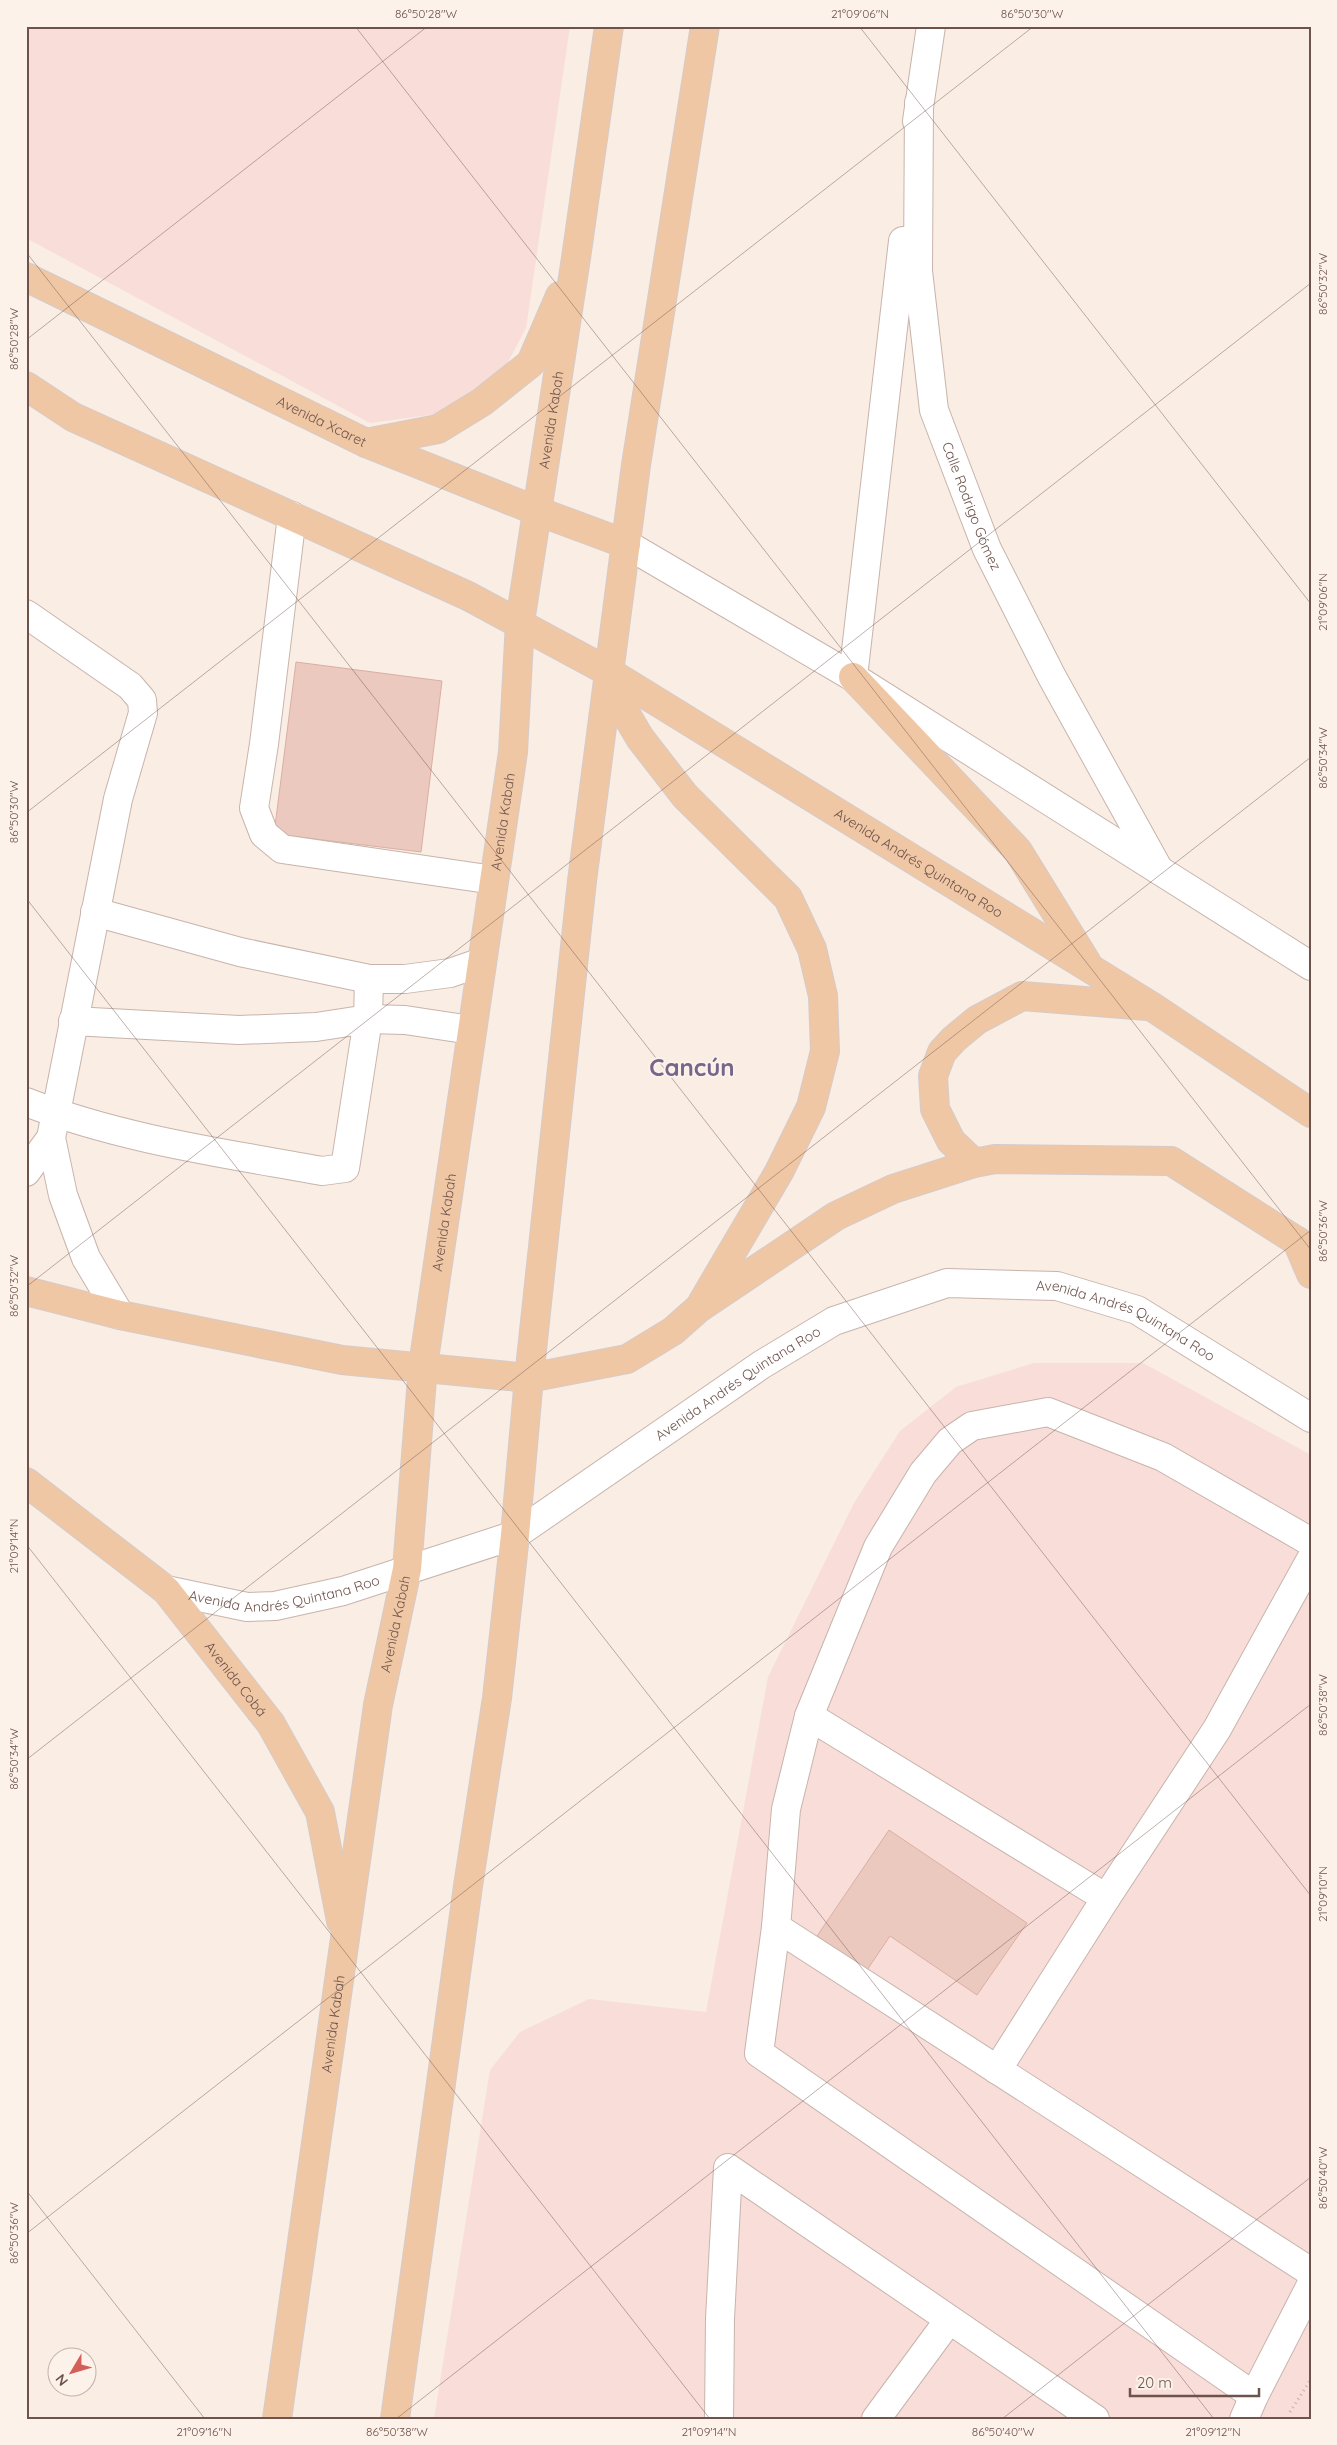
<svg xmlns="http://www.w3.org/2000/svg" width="1337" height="2445" viewBox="0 0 1337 2445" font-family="Quicksand,sans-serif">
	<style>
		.commercial { fill: #f8ddd9 }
		.building { fill: #ebc9bf; stroke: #dcaea2 }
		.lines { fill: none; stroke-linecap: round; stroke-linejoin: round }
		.minor-casing { stroke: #c8b4ac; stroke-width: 30 }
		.major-casing { stroke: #d4cbca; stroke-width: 30 }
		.path { stroke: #cfada3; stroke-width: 3; stroke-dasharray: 1 4; stroke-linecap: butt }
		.minor { stroke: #fff; stroke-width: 28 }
		.major { stroke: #f0c7a4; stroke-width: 28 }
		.ticks { fill: none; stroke: #6e534d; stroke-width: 1; stroke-opacity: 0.45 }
		.labels { text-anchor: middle; stroke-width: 4; stroke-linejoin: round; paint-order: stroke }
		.street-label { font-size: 14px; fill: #6e534d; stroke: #fcf2ea }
		.town-label { font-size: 24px; font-weight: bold; fill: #78658b; stroke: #fcf2ea }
		.neatline { fill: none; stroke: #6e534d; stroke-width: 2 }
		.ticks-label { font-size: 12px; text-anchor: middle; fill: #6e534d }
	</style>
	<rect width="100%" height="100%" fill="#f9ede4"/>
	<g class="commercial">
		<path d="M28 26H570L526 328 507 364 444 413 370 423 26 238Z"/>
		<path d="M1034 1363H1143L1311 1455V2419H434L490 2070 520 2032 589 1999 706 2012 768 1677 854 1503 900 1431 956 1387Z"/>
	</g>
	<g class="building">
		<path d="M296 662 442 681 421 852 274 834Z"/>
		<path d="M889 1830 1027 1923 977 1995 890 1936 867 1970 817 1936Z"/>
	</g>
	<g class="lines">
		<g class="minor-casing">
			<g id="minor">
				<path id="s1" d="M919 103 918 271 934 410 987 549 1052 677 1159 870"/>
				<path d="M917 121 931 26"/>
				<path d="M292 516 264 744 254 808 264 834 282 849 494 880"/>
				<path d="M626 544 853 677 1311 966"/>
				<path d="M26 614 130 686 142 700 143 713 118 799 51 1138 63 1195 86 1258 120 1315"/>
				<path d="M853 677 903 241"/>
				<path d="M95 912 240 952 369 979H405L450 973 482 962"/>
				<path d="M73 1021 239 1030 316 1027 368 1019 405 1020 471 1030"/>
				<path d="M26 1102C121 1139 223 1153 322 1171L345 1168 368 1019 369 979"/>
				<path d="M26 1172 51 1138"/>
				<path d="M1311 1542 1163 1457 1048 1412 972 1426 950 1441 923 1473 878 1547 809 1716 786 1809 776 1927 759 2053 1254 2396 1311 2285"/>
				<path id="s2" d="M166 1590 247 1607 275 1606 343 1591 515 1535 761 1365 834 1321 947 1283 1057 1286 1137 1310 1311 1418"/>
				<path d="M809 1716 1106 1898"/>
				<path d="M776 1927 1311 2272"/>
				<path d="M997 2070 1106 1898 1217 1729 1311 1559"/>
				<path d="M719 2419 720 2319 728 2168 1095 2419"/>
				<path d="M876 2419 949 2320"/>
				<path d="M1244 2419 1254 2396"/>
			</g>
		</g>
		<g class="major-casing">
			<g id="major">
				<path id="s3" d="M26 277 366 443 537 511 626 544"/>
				<path id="s4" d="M26 386 73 417 468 596 609 672 1151 1006 1311 1113"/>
				<path d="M366 443 438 429 482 402 531 363 560 296"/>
				<path d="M611 675 620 704 640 738 685 796 788 898 812 949 823 996 825 1051 811 1107 779 1172 702 1303"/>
				<path d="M853 677 1018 851 1087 963"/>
				<path d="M974 1163 951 1141 935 1109 933 1076 942 1052 954 1039 977 1020 1022 996 1147 1006"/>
				<path d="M1297 1241 1311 1274"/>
				<path d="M26 1291 120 1315 342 1360 529 1378 627 1359 673 1331 699 1308 836 1216 893 1189 974 1163 995 1159 1171 1161 1311 1250"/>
				<path id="s5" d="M26 1482 166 1590 271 1724 320 1812 341 1921"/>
				<path id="s6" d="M277 2419 378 1705 407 1569 423 1366 513 752 520 622 576 258 609 26"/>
				<path d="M395 2419 468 1886 497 1698 515 1535 529 1378 582 881 636 465 705 26"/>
			</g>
		</g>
		<path class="path" d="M1290 2412 1311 2379"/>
		<use href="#minor" class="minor"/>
		<use href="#major" class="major"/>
	</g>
	<path class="ticks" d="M355 26 1311 1250M859 26 1311 604M26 252 1311 1896M26 340 428 26M26 813 1034 26M26 898 1214 2419M26 1287 1311 283M26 1544 710 2419M26 1760 1311 757M26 2190 205 2419M26 2234 1311 1230M396 2419 1311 1704M1002 2419 1311 2177"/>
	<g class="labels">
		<g class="street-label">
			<text dy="5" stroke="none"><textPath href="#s6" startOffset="2019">Avenida Kabah</textPath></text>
			<text dy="5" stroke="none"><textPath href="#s3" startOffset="329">Avenida Xcaret</textPath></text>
			<text dy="5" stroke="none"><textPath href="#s1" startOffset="411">Calle Rodrigo Gómez</textPath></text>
			<text dy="5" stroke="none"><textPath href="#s6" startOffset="1614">Avenida Kabah</textPath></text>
			<text dy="5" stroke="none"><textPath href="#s4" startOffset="1014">Avenida Andrés Quintana Roo</textPath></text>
			<text dy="5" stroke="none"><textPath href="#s6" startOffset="1209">Avenida Kabah</textPath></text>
			<text dy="5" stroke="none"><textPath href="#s2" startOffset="1051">Avenida Andrés Quintana Roo</textPath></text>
			<text dy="5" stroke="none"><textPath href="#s2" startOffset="631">Avenida Andrés Quintana Roo</textPath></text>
			<text dy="5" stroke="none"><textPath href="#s2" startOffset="121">Avenida Andrés Quintana Roo</textPath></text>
			<text dy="5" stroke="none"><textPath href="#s6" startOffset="804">Avenida Kabah</textPath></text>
			<text dy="5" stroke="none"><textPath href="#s5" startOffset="290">Avenida Cobá</textPath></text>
			<text dy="5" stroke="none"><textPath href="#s6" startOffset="399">Avenida Kabah</textPath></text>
		</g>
		<g class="town-label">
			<text x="692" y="1076">Cancún</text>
		</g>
	</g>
	<rect width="1337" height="2445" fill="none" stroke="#fcf2ea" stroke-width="55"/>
	<g transform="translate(72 2372) rotate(232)"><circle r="24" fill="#fcf2ea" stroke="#c3b2ab"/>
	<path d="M0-4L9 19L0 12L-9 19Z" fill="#d45e58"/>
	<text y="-8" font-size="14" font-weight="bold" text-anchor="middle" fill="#6e534d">N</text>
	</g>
	<path d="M1130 2388v8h129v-8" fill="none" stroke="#6e534d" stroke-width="2.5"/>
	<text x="1137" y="2388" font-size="15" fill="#6e534d" stroke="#fcf2ea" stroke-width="4" paint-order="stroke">20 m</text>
	<rect x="28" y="28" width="1282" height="2390" class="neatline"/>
	<g class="ticks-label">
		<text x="426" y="18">86°50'28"W</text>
		<text x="860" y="18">21°09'06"N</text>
		<text x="1032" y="18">86°50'30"W</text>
		<text transform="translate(1323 284) rotate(-90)" y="4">86°50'32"W</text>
		<text transform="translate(14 339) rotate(-90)" y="4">86°50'28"W</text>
		<text transform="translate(1323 602) rotate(-90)" y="4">21°09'06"N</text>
		<text transform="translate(1323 758) rotate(-90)" y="4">86°50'34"W</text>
		<text transform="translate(14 812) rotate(-90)" y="4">86°50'30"W</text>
		<text transform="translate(1323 1231) rotate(-90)" y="4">86°50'36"W</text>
		<text transform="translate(14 1286) rotate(-90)" y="4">86°50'32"W</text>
		<text transform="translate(14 1546) rotate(-90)" y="4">21°09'14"N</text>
		<text transform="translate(1323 1705) rotate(-90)" y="4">86°50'38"W</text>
		<text transform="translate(14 1759) rotate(-90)" y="4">86°50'34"W</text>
		<text transform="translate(1323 1894) rotate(-90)" y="4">21°09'10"N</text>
		<text transform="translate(1323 2178) rotate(-90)" y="4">86°50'40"W</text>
		<text transform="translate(14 2233) rotate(-90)" y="4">86°50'36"W</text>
		<text x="204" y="2436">21°09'16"N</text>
		<text x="397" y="2436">86°50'38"W</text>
		<text x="709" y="2436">21°09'14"N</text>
		<text x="1003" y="2436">86°50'40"W</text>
		<text x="1213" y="2436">21°09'12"N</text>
	</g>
</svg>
